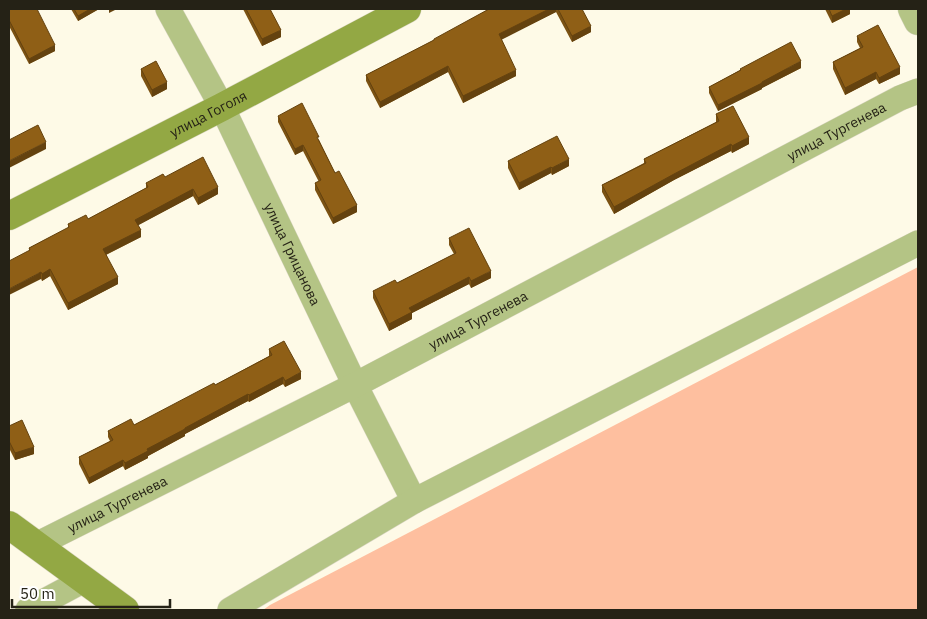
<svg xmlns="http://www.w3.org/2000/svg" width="927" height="619" viewBox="0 0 927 619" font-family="'IBM Plex Sans',sans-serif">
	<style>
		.green { fill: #febf9f }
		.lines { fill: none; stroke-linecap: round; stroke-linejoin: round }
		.minor-casing { stroke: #dbd7c6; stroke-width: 26 }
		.tertiary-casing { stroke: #dbd7c6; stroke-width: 29 }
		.secondary-casing { stroke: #dbd7c6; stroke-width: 29 }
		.minor { stroke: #b4c485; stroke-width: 25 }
		.tertiary { stroke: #b4c485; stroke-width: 28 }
		.secondary { stroke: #93a844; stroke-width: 28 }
		.wall { fill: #7b5213 }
		.shaded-wall { fill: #64420f }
		.building { fill: #8f5f16; stroke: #64420f }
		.labels { text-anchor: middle; stroke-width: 5; stroke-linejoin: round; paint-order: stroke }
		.street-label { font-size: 14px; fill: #252216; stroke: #fff }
	</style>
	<rect width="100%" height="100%" fill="#fefae7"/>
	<path class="green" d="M918 267V610H263L270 605Z"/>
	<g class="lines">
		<g class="minor-casing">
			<g id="minor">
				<path id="s1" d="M168 9 222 107 355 385 414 501"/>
				<path id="s2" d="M36 545 355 385 900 98 918 91"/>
				<path d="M28 610 84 580"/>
				<path d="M230 610 414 501 918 243"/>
			</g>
		</g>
		<g class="tertiary-casing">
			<path id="tertiary" d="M912 9 918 21"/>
		</g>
		<g class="secondary-casing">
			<g id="secondary">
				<path id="s3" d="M9 216 222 107 407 9"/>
				<path d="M9 525 125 610"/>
			</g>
		</g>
		<use href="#minor" class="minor"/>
		<use href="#tertiary" class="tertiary"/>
		<use href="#secondary" class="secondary"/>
	</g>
	<g class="wall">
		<path d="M9 9 55 51 29 64 9 26Z"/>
		<path d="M71 9H99L78 21Z"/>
		<path d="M243 9H270L281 37 262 46Z"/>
		<path d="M489 9H582L591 32 572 42 556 12 501 39 516 76 463 103 448 72 380 108 366 81V75L434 40Z"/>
		<path d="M825 9H850V14L832 23Z"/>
		<path d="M857 36 900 74 879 84 876 79 845 95 833 69V62L860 48 857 42Z"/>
		<path d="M801 68 762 88V89L718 111 709 93V87L740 70V69Z"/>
		<path d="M141 69 167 89 152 97 141 76Z"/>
		<path d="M716 114 749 144 732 153 731 151 674 180 614 214 602 192V185L644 163V159L716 122Z"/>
		<path d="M278 116 319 140 335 173 357 212 333 224 315 190V183L319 182 303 151 295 155 278 122Z"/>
		<path d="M508 161 569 166 552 175 551 173 519 190 508 168Z"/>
		<path d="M165 177 218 194 198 205 193 196 138 225 141 237 106 255 118 284 68 310 50 276 42 281 29 251V248L68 228V224L88 219 146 188V183Z"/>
		<path d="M449 238 491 278 471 288 469 284 412 313V319L389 331 373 298V291L397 283 454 254 449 245Z"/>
		<path d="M269 349 301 379 285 387 283 384 249 402 248 401 185 434V436L148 456V458L125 470 123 466 89 484 79 464V457L110 441 108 437V431L134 425 215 385 269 356Z"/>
		<path d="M9 426 34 454 15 460 9 448Z"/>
	</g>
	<g class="shaded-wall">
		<path d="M90 9H99L78 21V16Z"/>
		<path d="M109 9H117L109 13Z"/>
		<path d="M549 9H556V12L499 41V34Z"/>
		<path d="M846 9H850V14L832 23V16Z"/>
		<path d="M591 26V32L572 42V36Z"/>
		<path d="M281 30V37L262 46V39Z"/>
		<path d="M55 45V51L29 64V59Z"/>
		<path d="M801 61V68L762 88V89L718 111V105Z"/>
		<path d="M448 66V72L380 108V102Z"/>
		<path d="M900 67V74L879 84V78Z"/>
		<path d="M516 70V76L463 103V96Z"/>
		<path d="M876 72V79L845 95V88Z"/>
		<path d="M167 82V89L152 97V90Z"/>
		<path d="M749 137V144L732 153V146Z"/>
		<path d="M46 142V149L9 168V161Z"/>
		<path d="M731 144V151L674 180 614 214V207L674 174Z"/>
		<path d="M303 145V151L295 155V149Z"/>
		<path d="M569 159V166L552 175V168Z"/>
		<path d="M551 167V173L519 190V183Z"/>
		<path d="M218 187V194L198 205V198Z"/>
		<path d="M193 189V196L135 227V220Z"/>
		<path d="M357 205V212L333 224V218Z"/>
		<path d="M141 230V237L103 256V249Z"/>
		<path d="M50 269V276L42 281V274Z"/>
		<path d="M491 271V278L471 288V281Z"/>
		<path d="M41 272V279L9 295V289Z"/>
		<path d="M118 277V284L68 310V303Z"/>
		<path d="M469 277V284L412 313V319L389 331V324L409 308Z"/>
		<path d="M301 372V379L285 387V381Z"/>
		<path d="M283 377V384L249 402V395Z"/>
		<path d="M248 394V401L185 434V436L148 456V458L125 470V463L147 449 185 428Z"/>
		<path d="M34 447V454L15 460V453Z"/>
		<path d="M123 460V466L89 484V478Z"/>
	</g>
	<g class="building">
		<path d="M9 9H37L55 45 29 59 9 20Z"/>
		<path d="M74 9H90L78 16Z"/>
		<path d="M246 9H270L281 30 262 39Z"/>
		<path d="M489 9H549L499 34 516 70 463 96 448 66 380 102 366 75 434 40V39Z"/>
		<path d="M558 9H582L591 26 572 36Z"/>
		<path d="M829 9H846L832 16Z"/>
		<path d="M878 25 900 67 879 78 876 72 845 88 833 62 863 47 857 36Z"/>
		<path d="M791 42 801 61 762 82V83L718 105 709 87 741 70 740 69Z"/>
		<path d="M156 61 167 82 152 90 141 69Z"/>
		<path d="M302 103 319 137H317L335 173 339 171 357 205 333 218 315 183 321 180 303 145 295 149 278 116Z"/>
		<path d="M733 106 749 137 732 146 731 144 674 174 614 207 602 185 646 163 644 159 719 121 716 114Z"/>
		<path d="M38 125 46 142 9 161V140Z"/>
		<path d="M557 136 569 159 552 168 551 167 519 183 508 161Z"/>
		<path d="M203 157 218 187 198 198 193 189 135 220 141 230 103 249 118 277 68 303 50 269 42 274 41 272 9 289V261L30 250 29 248 69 227 68 224 86 215 88 219 148 187 146 183 163 174 165 177Z"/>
		<path d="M469 228 491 271 471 281 469 277 409 308 412 312 389 324 373 291 395 280 397 283 456 253 449 238Z"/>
		<path d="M284 341 301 372 285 381 283 377 249 395 248 394 185 428V429L147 449 148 451 125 463 123 460 89 478 79 457 113 440 108 431 131 419 134 425 214 383 215 385 272 355 269 349Z"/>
		<path d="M22 420 34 447 15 453 9 441V426Z"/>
	</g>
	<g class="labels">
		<g class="street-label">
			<text dy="5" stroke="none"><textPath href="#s3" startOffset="224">улица Гоголя</textPath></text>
			<text dy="5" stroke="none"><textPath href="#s2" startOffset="901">улица Тургенева</textPath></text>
			<text dy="5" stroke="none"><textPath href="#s1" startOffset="275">улица Грицанова</textPath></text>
			<text dy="5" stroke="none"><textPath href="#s2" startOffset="496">улица Тургенева</textPath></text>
			<text dy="5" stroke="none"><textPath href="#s2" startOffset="91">улица Тургенева</textPath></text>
		</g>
	</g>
	<rect width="927" height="619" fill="none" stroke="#252216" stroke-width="20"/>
	<path d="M12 599v8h158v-8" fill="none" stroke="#252216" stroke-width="2.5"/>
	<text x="20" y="599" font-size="15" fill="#252216" stroke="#ffffff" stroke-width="4" paint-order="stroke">50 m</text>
</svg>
